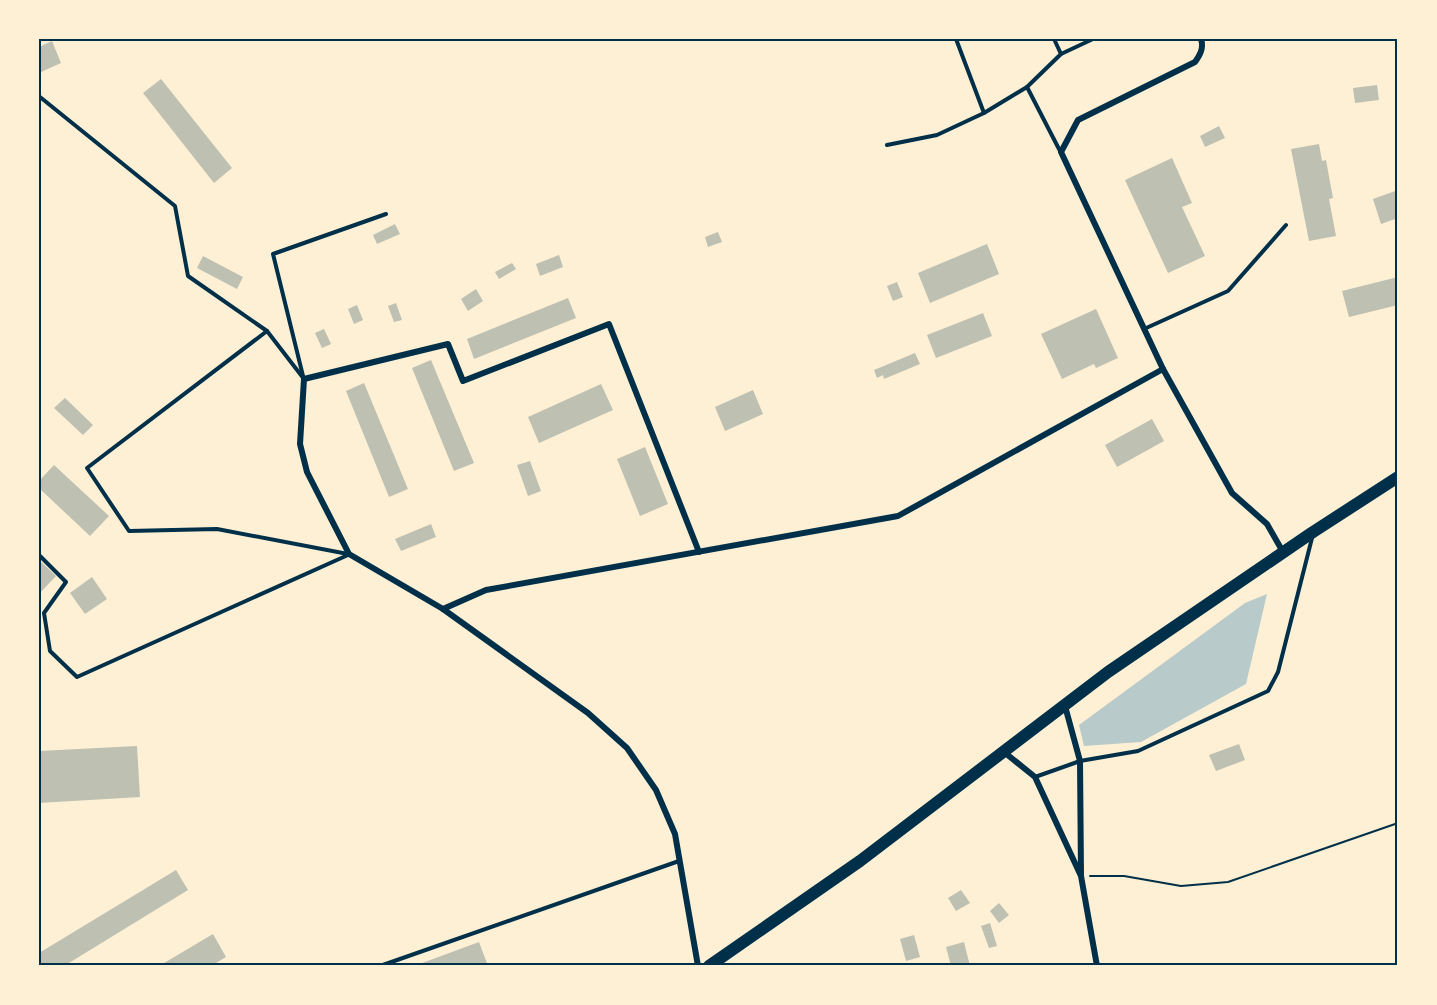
<svg xmlns="http://www.w3.org/2000/svg" width="1437" height="1005" viewBox="0 0 1437 1005" font-family="Roboto,sans-serif">
	<style>
		.green { fill: #b9caca }
		.building { fill: #bec0b2 }
		.lines { fill: none; stroke-linecap: round; stroke-linejoin: round }
		.path { stroke: #003049; stroke-width: 2 }
		.service { stroke: #003049; stroke-width: 4 }
		.minor { stroke: #003049; stroke-width: 6 }
		.primary { stroke: #003049; stroke-width: 12 }
		.neatline { fill: none; stroke: #003049; stroke-width: 2 }
	</style>
	<rect width="100%" height="100%" fill="#fdf0d5"/>
	<path class="green" d="M1267 594 1246 684 1141 742 1084 746 1079 725 1245 603Z"/>
	<g class="building">
		<path d="M52 41 61 63 39 73V47Z"/>
		<path d="M161 79 232 168 214 183 143 93Z"/>
		<path d="M1377 85 1379 100 1355 103 1353 88Z"/>
		<path d="M1219 126 1225 138 1205 147 1200 136Z"/>
		<path d="M1319 144 1322 161 1326 160 1333 198 1329 199 1336 236 1309 241 1291 149Z"/>
		<path d="M1172 158 1192 203 1182 207 1205 256 1168 273 1125 180Z"/>
		<path d="M1398 190V218L1381 224 1373 199Z"/>
		<path d="M395 224 400 234 377 244 373 235Z"/>
		<path d="M718 232 722 242 708 247 705 237Z"/>
		<path d="M987 244 999 274 930 303 918 273Z"/>
		<path d="M559 255 563 267 540 276 536 264Z"/>
		<path d="M203 256 243 277 237 289 197 268Z"/>
		<path d="M512 263 516 269 499 279 495 272Z"/>
		<path d="M1398 277V305L1349 317 1342 291Z"/>
		<path d="M897 282 903 297 893 301 887 286Z"/>
		<path d="M476 289 483 301 468 311 461 299Z"/>
		<path d="M568 298 576 318 474 359 467 339Z"/>
		<path d="M396 303 402 320 394 322 388 306Z"/>
		<path d="M357 305 363 320 354 324 348 309Z"/>
		<path d="M1096 309 1118 358 1096 368 1094 364 1062 379 1041 334Z"/>
		<path d="M983 313 992 336 936 358 927 335Z"/>
		<path d="M324 329 331 344 322 348 315 333Z"/>
		<path d="M915 353 920 364 884 379 883 375 877 378 874 370Z"/>
		<path d="M431 360 474 463 454 471 412 368Z"/>
		<path d="M364 383 408 489 389 497 346 391Z"/>
		<path d="M601 384 613 410 539 443 528 417Z"/>
		<path d="M753 390 763 414 725 431 715 407Z"/>
		<path d="M65 398 93 425 83 435 54 408Z"/>
		<path d="M1152 419 1164 441 1117 467 1105 445Z"/>
		<path d="M645 447 668 504 640 516 617 459Z"/>
		<path d="M530 461 541 491 528 496 517 465Z"/>
		<path d="M54 465 109 516 90 536 39 488V481Z"/>
		<path d="M431 524 436 537 401 551 395 539Z"/>
		<path d="M39 560 56 576 39 594Z"/>
		<path d="M92 577 107 599 85 614 70 593Z"/>
		<path d="M1239 744 1245 760 1216 771 1209 755Z"/>
		<path d="M137 746 140 797 39 803V751Z"/>
		<path d="M176 870 188 890 64 966H39V953Z"/>
		<path d="M961 890 970 903 956 911 948 898Z"/>
		<path d="M999 903 1009 915 999 923 990 911Z"/>
		<path d="M990 923 997 946 989 948 981 926Z"/>
		<path d="M213 934 226 957 211 966H159Z"/>
		<path d="M914 935 920 957 906 961 900 939Z"/>
		<path d="M479 942 488 966H414Z"/>
		<path d="M964 942 970 966H951L946 947Z"/>
	</g>
	<g class="lines">
		<path class="path" d="M1090 876H1124L1181 886 1228 882 1398 823"/>
		<g class="service">
			<path d="M956 39 984 113"/>
			<path d="M1054 39 1061 54"/>
			<path d="M1027 87 1061 54 1093 39"/>
			<path d="M40 97 175 206 188 276 267 331"/>
			<path d="M887 145 937 135 984 113 1027 87 1060 151"/>
			<path d="M1144 329 1228 291 1286 225"/>
			<path d="M303 376 273 254 386 214"/>
			<path d="M304 379 267 331 87 468 129 531 217 529 348 554"/>
			<path d="M39 555 66 582 44 613 50 651 77 677 348 555"/>
			<path d="M1035 777 1080 761 1138 751 1268 691 1278 672 1312 538"/>
			<path d="M380 966 679 861"/>
		</g>
		<g class="minor">
			<path d="M1201 39C1204 48 1200 55 1195 62L1078 120 1061 152 1163 369 1232 493 1267 524 1283 552"/>
			<path d="M443 609 486 590 898 516 1163 369"/>
			<path d="M1065 706 1080 761 1081 874"/>
			<path d="M1004 752 1035 777 1081 876 1097 966"/>
			<path d="M698 966 675 834 656 790 627 748 588 713 443 609 349 554 307 472 300 444 304 379 448 344 463 381 609 324 699 552"/>
		</g>
		<path class="primary" d="M709 966 860 861 1108 672 1313 532 1398 477"/>
	</g>
	<rect width="1437" height="1005" fill="none" stroke="#fdf0d5" stroke-width="81"/>
	<rect x="40" y="40" width="1356" height="924" class="neatline"/>
</svg>
